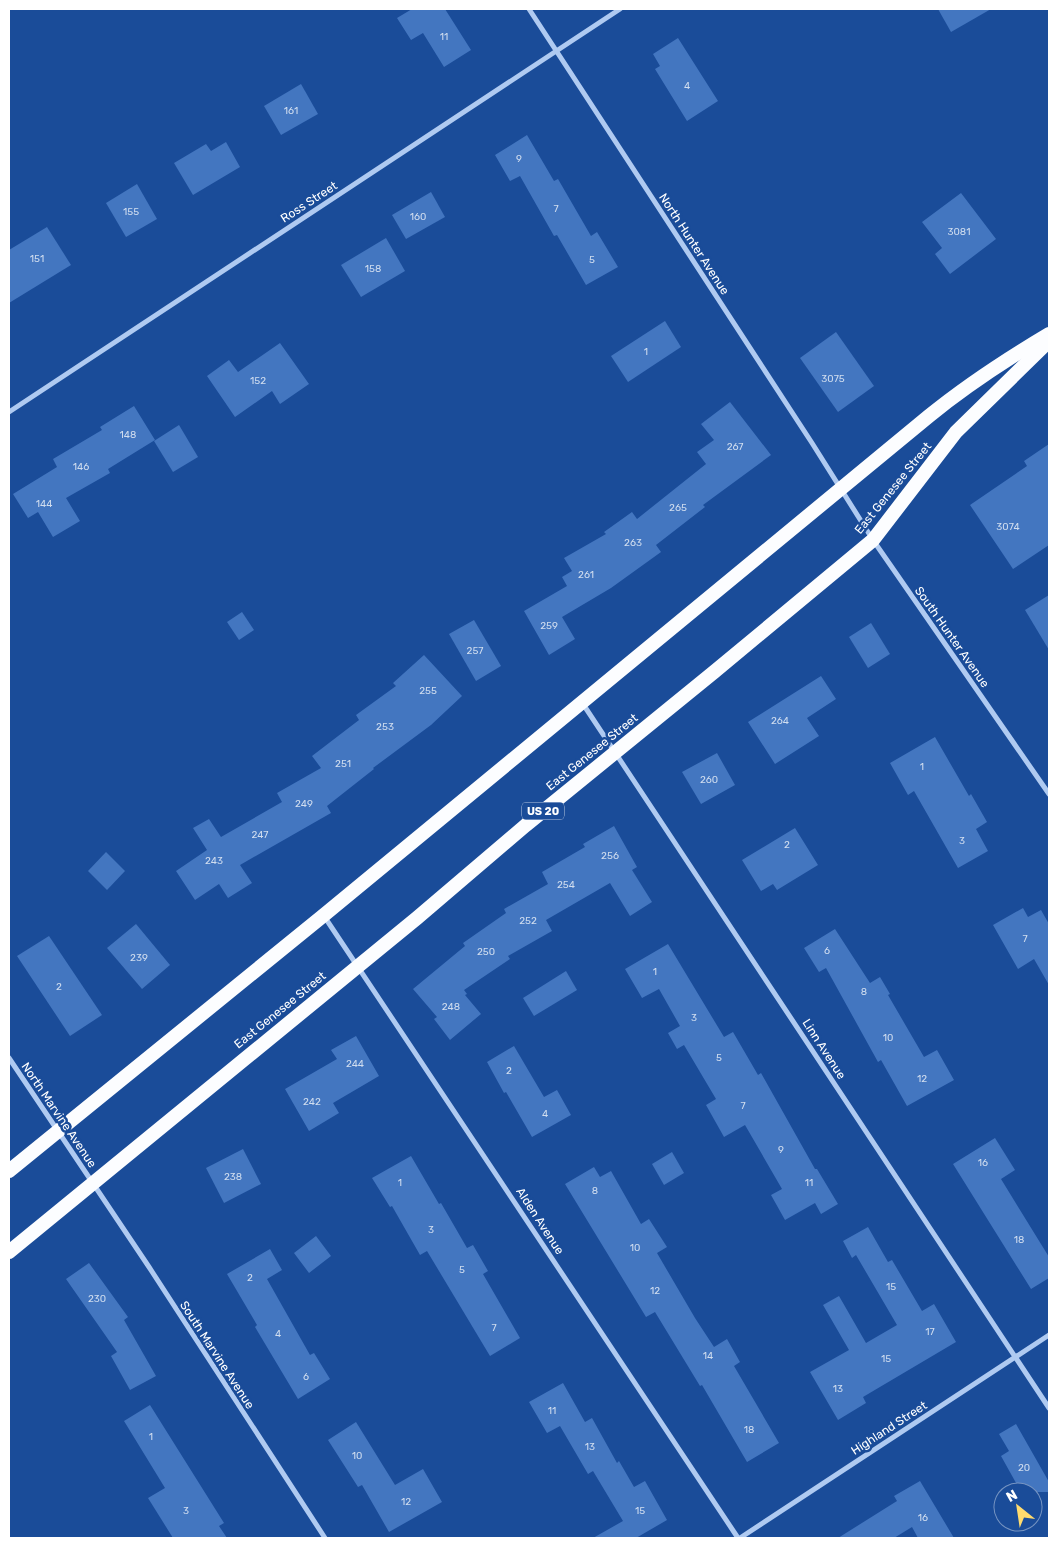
<svg xmlns="http://www.w3.org/2000/svg" width="1058" height="1547" viewBox="0 0 1058 1547" font-family="Rubik,sans-serif">
	<style>
		.building { fill: #4376c0 }
		.lines { fill: none; stroke-linecap: round; stroke-linejoin: round }
		.minor { stroke: #afcaf1; stroke-width: 5 }
		.trunk { stroke: #fcfdff; stroke-width: 14 }
		.labels { text-anchor: middle; stroke-width: 5; stroke-linejoin: round; paint-order: stroke }
		.number-label { font-size: 10px; fill: #d0ddef }
		.shield { fill: #1a4c99; stroke: #bac9e0; stroke-width: 1 }
		.shield-label { font-size: 11px; font-weight: bold; fill: #fff }
		.street-label { font-size: 12px; fill: #fff; stroke: #1a4c99 }
	</style>
	<rect width="100%" height="100%" fill="#1a4c99"/>
	<g class="building">
		<path d="M412 9H445L471 50 444 67 423 33 411 40 397 18Z"/>
		<path d="M938 9H991L951 32Z"/>
		<path d="M678 38 718 101 687 121 655 69 660 66 653 54Z"/>
		<path d="M301 84 318 114 281 135 264 106Z"/>
		<path d="M527 135 554 181 558 179 591 236 597 232 618 267 586 285 557 235 554 236 520 176 510 181 495 155Z"/>
		<path d="M226 142 240 167 193 195 174 163 206 144 211 151Z"/>
		<path d="M137 184 157 219 126 237 106 203Z"/>
		<path d="M431 192 445 217 406 239 392 215Z"/>
		<path d="M961 193 996 239 950 274 935 254 942 248 922 222Z"/>
		<path d="M47 227 71 265 9 303V250Z"/>
		<path d="M386 238 405 271 361 297 341 265Z"/>
		<path d="M665 321 681 347 628 382 611 356Z"/>
		<path d="M836 332 874 386 838 412 800 358Z"/>
		<path d="M280 343 309 384 280 404 272 391 235 417 207 376 229 360 238 372Z"/>
		<path d="M730 402 771 455 703 505 705 507 656 545 661 552 611 588 562 617 575 639 549 655 524 611 567 586 562 577 572 571 564 558 606 534 604 532 632 512 637 519 706 464 697 452 714 440 701 424Z"/>
		<path d="M134 406 155 440 108 469 110 473 66 498 80 521 53 537 38 512 28 518 13 494 57 467 53 459 102 430 100 427Z"/>
		<path d="M179 425 198 457 173 472 154 441Z"/>
		<path d="M1049 444V545L1013 569 970 505 1027 466 1024 461Z"/>
		<path d="M1049 595V650L1025 610Z"/>
		<path d="M242 612 254 630 239 640 227 622Z"/>
		<path d="M474 620 501 666 476 681 449 634Z"/>
		<path d="M871 623 890 654 868 668 849 637Z"/>
		<path d="M424 655 462 696 431 725 373 768 374 769 327 806 331 813 240 865 252 883 228 898 219 884 195 900 176 871 207 850 193 828 209 819 221 837 282 802 277 793 321 768 312 756 359 720 356 715 396 686 393 683Z"/>
		<path d="M821 676 836 699 807 718 819 736 775 764 748 722Z"/>
		<path d="M935 737 969 796 971 794 987 822 976 829 988 851 958 868 914 791 908 795 890 763Z"/>
		<path d="M717 753 735 785 701 804 682 772Z"/>
		<path d="M614 826 637 867 632 870 652 902 630 916 610 883 546 920 552 931 508 956 510 959 464 990 467 994 465 995 481 1014 450 1040 434 1019 437 1017 413 989 465 946 463 943 506 913 504 909 548 884 542 872 585 847 583 844Z"/>
		<path d="M795 828 818 865 777 890 773 884 761 891 742 860Z"/>
		<path d="M106 852 125 871 107 890 88 871Z"/>
		<path d="M1023 908 1028 917 1041 910 1049 924V985L1034 959 1018 969 993 925Z"/>
		<path d="M136 924 170 965 142 989 107 948Z"/>
		<path d="M835 929 870 983 880 977 890 994 888 995 924 1057 937 1050 954 1080 907 1106 881 1060 878 1062 826 968 819 972 804 948Z"/>
		<path d="M49 936 102 1015 70 1036 17 956Z"/>
		<path d="M668 944 724 1037 733 1032 758 1075 761 1073 815 1169H817L838 1204 821 1214 815 1203 785 1220 771 1195 782 1189 745 1125 724 1137 706 1105 716 1099 684 1045 677 1049 668 1033 680 1026 659 989 642 998 625 969Z"/>
		<path d="M566 971 577 990 534 1016 523 998Z"/>
		<path d="M356 1036 379 1076 333 1103 339 1113 309 1131 285 1089 337 1059 331 1050Z"/>
		<path d="M514 1046 544 1097 557 1090 571 1115 532 1137 506 1092 504 1093 487 1062Z"/>
		<path d="M995 1138 1015 1170 1001 1179 1049 1257V1278L1031 1289 953 1164Z"/>
		<path d="M243 1149 261 1184 224 1203 206 1168Z"/>
		<path d="M672 1152 684 1173 664 1185 652 1164Z"/>
		<path d="M411 1156 439 1204 441 1203 467 1248 473 1245 488 1271 483 1274 520 1338 490 1356 427 1251 420 1255 392 1206 390 1207 372 1178Z"/>
		<path d="M594 1167 600 1177 611 1171 641 1224 649 1219 667 1247 657 1253 695 1318 714 1347 727 1339 740 1362 734 1366 779 1443 747 1462 702 1385 700 1386 655 1312 646 1317 565 1184Z"/>
		<path d="M868 1227 888 1262 892 1260 922 1311 934 1304 956 1342 863 1397 866 1403 838 1420 810 1372 849 1350 823 1305 839 1296 866 1343 897 1325 856 1255 852 1258 843 1241Z"/>
		<path d="M316 1236 331 1256 309 1273 294 1253Z"/>
		<path d="M270 1249 282 1270 267 1279 310 1355 314 1353 330 1379 298 1399 255 1327 257 1325 227 1274Z"/>
		<path d="M89 1263 128 1317 124 1320 156 1376 130 1390 111 1356 117 1352 66 1279Z"/>
		<path d="M563 1383 585 1422 592 1418 617 1463 619 1461 634 1487 645 1481 667 1520 636 1538H593L623 1521 593 1471 588 1474 560 1426 547 1433 529 1402Z"/>
		<path d="M150 1405 224 1523 219 1526 227 1538H173L148 1498 165 1488 124 1421Z"/>
		<path d="M356 1422 395 1485 423 1469 442 1502 389 1532 362 1485 358 1487 328 1440Z"/>
		<path d="M1016 1424 1049 1482V1492H1021L1001 1456 1009 1451 999 1434Z"/>
		<path d="M920 1481 954 1538H918L912 1527 894 1538H838L897 1501 894 1496Z"/>
	</g>
	<g class="lines">
		<g class="minor">
			<path d="M529 9 812 443 873 540 1049 794"/>
			<path d="M9 412 620 9"/>
			<path d="M583 704 1049 1408"/>
			<path d="M324 916 738 1538"/>
			<path d="M9 1058 149 1267 325 1538"/>
			<path d="M740 1538 1049 1335"/>
		</g>
		<g class="trunk">
			<path d="M9 1171 324 915 929 416C967 385 1007 359 1049 334"/>
			<path d="M9 1252 417 918 526 825 714 672 873 540 956 432 1049 341"/>
		</g>
	</g>
	<g class="labels">
		<g class="number-label">
			<text x="444" y="40">11</text>
			<text x="687" y="89">4</text>
			<text x="291" y="114">161</text>
			<text x="519" y="162">9</text>
			<text x="556" y="212">7</text>
			<text x="131" y="215">155</text>
			<text x="418" y="220">160</text>
			<text x="959" y="235">3081</text>
			<text x="37" y="262">151</text>
			<text x="592" y="263">5</text>
			<text x="373" y="272">158</text>
			<text x="646" y="355">1</text>
			<text x="833" y="382">3075</text>
			<text x="258" y="384">152</text>
			<text x="128" y="438">148</text>
			<text x="735" y="450">267</text>
			<text x="81" y="470">146</text>
			<text x="44" y="507">144</text>
			<text x="678" y="511">265</text>
			<text x="1008" y="530">3074</text>
			<text x="633" y="546">263</text>
			<text x="586" y="578">261</text>
			<text x="549" y="629">259</text>
			<text x="475" y="654">257</text>
			<text x="428" y="694">255</text>
			<text x="780" y="724">264</text>
			<text x="385" y="730">253</text>
			<text x="343" y="767">251</text>
			<text x="922" y="770">1</text>
			<text x="709" y="783">260</text>
			<text x="304" y="807">249</text>
			<text x="260" y="838">247</text>
			<text x="962" y="844">3</text>
			<text x="787" y="848">2</text>
			<text x="610" y="859">256</text>
			<text x="214" y="864">243</text>
			<text x="566" y="888">254</text>
			<text x="528" y="924">252</text>
			<text x="1025" y="942">7</text>
			<text x="827" y="954">6</text>
			<text x="486" y="955">250</text>
			<text x="139" y="961">239</text>
			<text x="655" y="975">1</text>
			<text x="59" y="990">2</text>
			<text x="864" y="995">8</text>
			<text x="451" y="1010">248</text>
			<text x="694" y="1021">3</text>
			<text x="888" y="1041">10</text>
			<text x="719" y="1061">5</text>
			<text x="355" y="1067">244</text>
			<text x="509" y="1074">2</text>
			<text x="922" y="1082">12</text>
			<text x="312" y="1105">242</text>
			<text x="743" y="1109">7</text>
			<text x="545" y="1117">4</text>
			<text x="781" y="1153">9</text>
			<text x="983" y="1166">16</text>
			<text x="233" y="1180">238</text>
			<text x="400" y="1186">1</text>
			<text x="809" y="1186">11</text>
			<text x="595" y="1194">8</text>
			<text x="431" y="1233">3</text>
			<text x="1019" y="1243">18</text>
			<text x="635" y="1251">10</text>
			<text x="462" y="1273">5</text>
			<text x="250" y="1281">2</text>
			<text x="891" y="1290">15</text>
			<text x="655" y="1294">12</text>
			<text x="97" y="1302">230</text>
			<text x="494" y="1331">7</text>
			<text x="930" y="1335">17</text>
			<text x="278" y="1337">4</text>
			<text x="708" y="1359">14</text>
			<text x="886" y="1362">15</text>
			<text x="306" y="1380">6</text>
			<text x="838" y="1392">13</text>
			<text x="552" y="1414">11</text>
			<text x="749" y="1433">18</text>
			<text x="151" y="1440">1</text>
			<text x="590" y="1450">13</text>
			<text x="357" y="1459">10</text>
			<text x="1024" y="1471">20</text>
			<text x="406" y="1505">12</text>
			<text x="186" y="1514">3</text>
			<text x="640" y="1514">15</text>
			<text x="923" y="1521">16</text>
		</g>
		<rect class="shield" x="522" y="802.5" width="42" height="17" rx="4"/>
		<g class="shield-label">
			<text x="543" y="815">US 20</text>
		</g>
		<g class="street-label">
			<text transform="translate(309 202) rotate(-33)" y="4">Ross Street</text>
			<text transform="translate(694 244) rotate(57)" y="4">North Hunter Avenue</text>
			<text transform="translate(893 488) rotate(-51)" y="4">East Genesee Street</text>
			<text transform="translate(952 637) rotate(55)" y="4">South Hunter Avenue</text>
			<text transform="translate(592 752) rotate(-39)" y="4">East Genesee Street</text>
			<text transform="translate(280 1010) rotate(-39)" y="4">East Genesee Street</text>
			<text transform="translate(824 1049) rotate(57)" y="4">Linn Avenue</text>
			<text transform="translate(59 1115) rotate(56)" y="4">North Marvine Avenue</text>
			<text transform="translate(540 1221) rotate(57)" y="4">Alden Avenue</text>
			<text transform="translate(217 1355) rotate(57)" y="4">South Marvine Avenue</text>
			<text transform="translate(889 1428) rotate(-33)" y="4">Highland Street</text>
		</g>
	</g>
	<rect width="1058" height="1547" fill="none" stroke="#ffffff" stroke-width="20"/>
	<g transform="translate(1018 1507) rotate(330)"><circle r="24" fill="#1a4c99" stroke="#7694c2"/>
	<path d="M0-4L9 19L0 12L-9 19Z" fill="#ffdb6e"/>
	<text y="-8" font-size="14" font-weight="bold" text-anchor="middle" fill="#ffffff">N</text>
	</g>
</svg>
